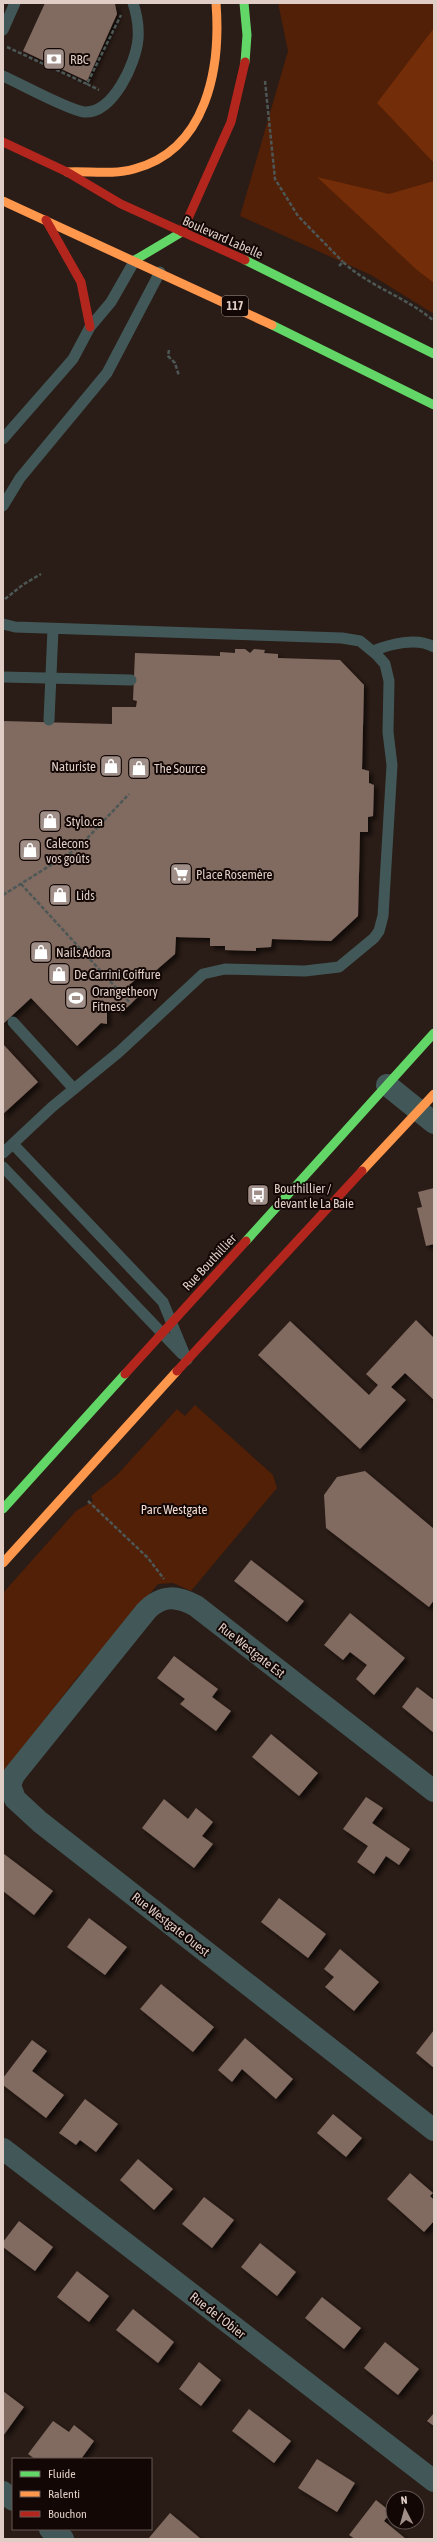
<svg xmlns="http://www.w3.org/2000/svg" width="437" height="2542" viewBox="0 0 437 2542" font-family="'Asap Condensed',sans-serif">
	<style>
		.green { fill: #521f07 }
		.forest { fill: #732d08 }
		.building { fill: #816a60; filter: url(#shadow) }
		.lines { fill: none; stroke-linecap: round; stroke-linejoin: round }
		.path { stroke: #4d5856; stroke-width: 2.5; stroke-dasharray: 4 2; stroke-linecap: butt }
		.lane { stroke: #425858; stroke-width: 11 }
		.street { stroke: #425858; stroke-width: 22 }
		.fast { stroke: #63d668; stroke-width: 9 }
		.slow { stroke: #ff974d; stroke-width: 9 }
		.jam { stroke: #b3261e; stroke-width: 9 }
		.labels { text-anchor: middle; stroke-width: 4; stroke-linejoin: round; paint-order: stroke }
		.shield { fill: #120704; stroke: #a2928c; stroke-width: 1 }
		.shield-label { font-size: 12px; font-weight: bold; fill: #dfcdc6 }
		.poi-label { font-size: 13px; fill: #dfcdc6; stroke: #120704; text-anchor: start }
		.street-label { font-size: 13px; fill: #dfcdc6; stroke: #120704 }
		.park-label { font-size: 13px; fill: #f2dad0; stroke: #120704 }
	</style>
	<defs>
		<filter id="shadow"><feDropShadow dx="3.5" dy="3.5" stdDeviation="2" flood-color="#0009"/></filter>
	</defs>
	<rect width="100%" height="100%" fill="#2a1c16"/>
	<g class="green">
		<path d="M278 3H434V314L371 275 240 216 288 51Z"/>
		<path d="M195 1405 273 1475 277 1488 191 1591 173 1583 158 1584 77 1678 3 1773V1593L76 1511 93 1501 91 1496 117 1475 177 1409 185 1416Z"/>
	</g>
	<g class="forest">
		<path d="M434 28V163L377 103Z"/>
		<path d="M317 177 389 194 434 181V283L417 270Z"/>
	</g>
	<g class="building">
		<path d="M45 3 115 4 117 14 87 81 23 51Z"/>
		<path d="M235 649H245L250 653 254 649 265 650 264 653 278 654V658L340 660 364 685 362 769 369 771V783L374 785 373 816 368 817V832H360L358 916 331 941 272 939 271 947 256 948V951L225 950V946H210V938L176 937 175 954 153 973V980H135L129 985 140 995 121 1013 111 1003 107 1006V1024L101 1023 77 1046 31 998 3 1024V721L112 724V707H136L137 701 133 700 135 653 220 656V652L235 653Z"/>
		<path d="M3 1044 38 1082 3 1114Z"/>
		<path d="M434 1188V1244L426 1246 417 1208 422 1207 418 1192Z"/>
		<path d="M416 1320 434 1338V1400L405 1373 391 1387 406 1400 360 1449 258 1355 290 1321 369 1395 378 1385 366 1374Z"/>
		<path d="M365 1471 434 1529V1600L429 1607 326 1528 324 1495 337 1477Z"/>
		<path d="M251 1560 304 1601 287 1622 234 1581Z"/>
		<path d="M350 1613 405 1658 374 1695 356 1679 367 1665 350 1652 343 1660 324 1645Z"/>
		<path d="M174 1656 218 1689 212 1697 231 1711 216 1731 180 1704 185 1699 157 1678Z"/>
		<path d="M417 1687 434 1700V1733L402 1707Z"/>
		<path d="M271 1734 318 1773 299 1796 252 1757Z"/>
		<path d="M366 1797 383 1808 372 1823 410 1849 399 1865 386 1856 374 1874 357 1862 368 1846 343 1829Z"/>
		<path d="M164 1799 188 1819 196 1808 213 1822 202 1836 213 1844 194 1868 142 1828Z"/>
		<path d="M4 1854 53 1891 34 1915 3 1891Z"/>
		<path d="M279 1898 326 1934 308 1958 261 1922Z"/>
		<path d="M89 1918 127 1947 105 1975 67 1947Z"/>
		<path d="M340 1949 379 1982 354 2011 325 1987 334 1977 324 1969Z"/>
		<path d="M161 1984 214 2027 193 2052 140 2009Z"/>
		<path d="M434 2030V2068L416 2053Z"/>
		<path d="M245 2038 293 2079 276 2099 242 2069 232 2082 218 2070Z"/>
		<path d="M32 2040 47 2051 32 2071 64 2095 46 2118 3 2085V2078Z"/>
		<path d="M85 2099 118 2124 96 2152 80 2140 76 2145 59 2133Z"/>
		<path d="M333 2114 362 2138 346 2157 317 2133Z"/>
		<path d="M138 2159 173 2189 154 2210 120 2180Z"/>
		<path d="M410 2173 433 2193 430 2196 434 2200V2221L424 2232 387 2199Z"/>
		<path d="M204 2197 234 2220 212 2248 182 2224Z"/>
		<path d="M19 2221 53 2247 35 2271 3 2247V2242Z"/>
		<path d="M260 2243 296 2272 277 2296 241 2267Z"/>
		<path d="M77 2271 109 2296 89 2322 57 2297Z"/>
		<path d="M322 2297 361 2328 344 2349 305 2318Z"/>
		<path d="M133 2309 174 2342 158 2363 116 2330Z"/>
		<path d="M385 2342 419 2369 398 2395 364 2368Z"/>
		<path d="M199 2362 221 2380 201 2406 179 2389Z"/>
		<path d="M3 2391 24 2407 3 2436Z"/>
		<path d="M249 2409 291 2441 274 2463 232 2431Z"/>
		<path d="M434 2413V2426L427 2421Z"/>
		<path d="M53 2421 69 2432 74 2425 94 2441 81 2459H35L28 2454Z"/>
		<path d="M317 2459 355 2483 337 2512 298 2488Z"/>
		<path d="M376 2500 391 2512 384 2521 406 2539H355L349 2535Z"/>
		<path d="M170 2513 201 2539H148Z"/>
	</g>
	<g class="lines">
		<g class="path">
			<path d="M7 47 87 84 121 15"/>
			<path d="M265 81 275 179 298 216 343 262"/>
			<path d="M87 84 99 90"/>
			<path d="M339 266 343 262C370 287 406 297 434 321"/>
			<path d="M169 350 168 356 175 363 179 376"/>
			<path d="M5 599 24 584 41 574"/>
			<path d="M21 884 131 1004"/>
			<path d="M3 895 78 848 129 794"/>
			<path d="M88 1501 148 1558 164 1579"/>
		</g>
		<g class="lane">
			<path d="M3 30 15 3"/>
			<path d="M3 76C21 84 68 110 84 112 113 114 136 63 138 39 139 27 137 15 133 3"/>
			<path d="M3 439 73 359 90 327 111 302 135 260"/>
			<path d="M3 506 20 478 107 373 160 272"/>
			<path d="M3 624 15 627 342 638 360 641 377 655 385 664 389 681 388 732 392 765 383 916 379 931 374 938 339 967 305 971 225 969 203 974 119 1052 52 1107 3 1153"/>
			<path d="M373 651C390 644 417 637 434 647"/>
			<path d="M3 677 131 680"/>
			<path d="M49 720 53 629"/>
			<path d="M13 1022 74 1089"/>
			<path d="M13 1144 163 1302 187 1360"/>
			<path d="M3 1167 182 1354"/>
		</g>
		<g class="street">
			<path d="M387 1085 434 1123"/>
			<path d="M434 1791 196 1606C177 1596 162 1594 146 1611L14 1775 10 1785 15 1799 40 1822 434 2130"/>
			<path d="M3 2149 434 2481"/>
			<path d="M3 2492 13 2500"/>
			<path d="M50 2529 63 2539"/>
		</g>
		<g class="fast">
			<path d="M244 3 247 35 245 62"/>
			<path d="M135 260 182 232"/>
			<path d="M245 260 434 354"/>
			<path d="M272 325 434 405"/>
			<path d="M246 1241 434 1033"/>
			<path d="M3 1509 125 1374"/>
		</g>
		<g class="slow">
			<path d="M67 172C89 171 113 175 134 169 207 150 221 68 216 3"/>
			<path d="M3 201 272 325"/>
			<path d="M362 1171 434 1094"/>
			<path d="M3 1563 177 1371"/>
		</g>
		<g class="jam">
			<path d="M3 142 67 172 121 204 245 260"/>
			<path d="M46 220 81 282 90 327"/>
			<path d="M182 232 231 122 245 62"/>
			<path d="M177 1371 362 1171"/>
			<path d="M125 1374 246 1241"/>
		</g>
	</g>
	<defs>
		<g id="bank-square" transform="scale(1.15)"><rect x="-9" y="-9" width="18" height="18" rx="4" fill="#a08f88" stroke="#120704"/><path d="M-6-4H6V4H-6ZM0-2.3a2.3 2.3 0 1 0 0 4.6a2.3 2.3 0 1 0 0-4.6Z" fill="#fff"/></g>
		<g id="shop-square" transform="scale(1.15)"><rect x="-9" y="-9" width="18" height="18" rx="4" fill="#a08f88" stroke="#120704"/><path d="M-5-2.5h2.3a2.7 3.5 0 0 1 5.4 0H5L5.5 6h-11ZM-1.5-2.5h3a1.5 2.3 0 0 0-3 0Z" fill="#fff"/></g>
		<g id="supermarket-square" transform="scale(1.15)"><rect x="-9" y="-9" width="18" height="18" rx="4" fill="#a08f88" stroke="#120704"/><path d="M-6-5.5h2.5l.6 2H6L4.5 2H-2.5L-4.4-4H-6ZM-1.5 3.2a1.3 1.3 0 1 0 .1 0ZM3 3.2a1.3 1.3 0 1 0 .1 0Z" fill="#fff"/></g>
		<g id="stadium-square" transform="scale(1.15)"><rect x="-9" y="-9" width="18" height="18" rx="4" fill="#a08f88" stroke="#120704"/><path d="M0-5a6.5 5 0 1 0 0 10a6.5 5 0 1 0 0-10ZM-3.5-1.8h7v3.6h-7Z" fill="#fff"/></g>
		<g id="bus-square" transform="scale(1.15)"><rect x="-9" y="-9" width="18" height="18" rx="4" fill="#a08f88" stroke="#120704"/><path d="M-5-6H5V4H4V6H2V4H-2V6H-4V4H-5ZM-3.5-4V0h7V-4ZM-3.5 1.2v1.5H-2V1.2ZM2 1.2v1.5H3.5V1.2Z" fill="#fff"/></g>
	</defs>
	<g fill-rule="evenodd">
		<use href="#bank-square" x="54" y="59"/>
		<use href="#shop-square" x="111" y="766"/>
		<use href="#shop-square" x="139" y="768"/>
		<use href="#shop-square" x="50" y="821"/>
		<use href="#shop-square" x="30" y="850"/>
		<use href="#supermarket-square" x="181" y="874"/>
		<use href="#shop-square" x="60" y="895"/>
		<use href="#shop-square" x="41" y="952"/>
		<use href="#shop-square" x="59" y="974"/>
		<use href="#stadium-square" x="76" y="998"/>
		<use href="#bus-square" x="258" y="1195"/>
	</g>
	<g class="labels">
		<rect class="shield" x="222" y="296" width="26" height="20" rx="3"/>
		<g class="shield-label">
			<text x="235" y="310">117</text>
		</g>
		<g class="poi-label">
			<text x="70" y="64">RBC</text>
			<text x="96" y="771" text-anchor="end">Naturiste</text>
			<text x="154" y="773">The Source</text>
			<text x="66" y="826">Stylo.ca</text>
			<text x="46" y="848">Calecons<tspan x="46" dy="15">vos goûts</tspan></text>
			<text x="196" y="879">Place Rosemère</text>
			<text x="76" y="900">Lids</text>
			<text x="56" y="957">Nails Adora</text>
			<text x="74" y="979">De Carrini Coiffure</text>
			<text x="92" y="996">Orangetheory<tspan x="92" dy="15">Fitness</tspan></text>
			<text x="274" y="1193">Bouthillier /<tspan x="274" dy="15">devant le La Baie</tspan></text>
		</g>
		<g class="street-label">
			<text transform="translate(223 237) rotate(24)" y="5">Boulevard Labelle</text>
			<text transform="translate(209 1262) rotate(-47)" y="5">Rue Bouthillier</text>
			<text transform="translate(252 1650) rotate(38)" y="5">Rue Westgate Est</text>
			<text transform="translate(171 1924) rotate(38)" y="5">Rue Westgate Ouest</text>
			<text transform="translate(218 2315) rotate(38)" y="5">Rue de l'Obier</text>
		</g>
		<g class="park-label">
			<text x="174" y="1514">Parc Westgate</text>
		</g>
	</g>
	<rect width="437" height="2542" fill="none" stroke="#dfcdc6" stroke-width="8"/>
	<rect x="12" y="2458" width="140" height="72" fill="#120704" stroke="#645652"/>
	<rect x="20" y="2471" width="20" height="6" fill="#63d668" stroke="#645652"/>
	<text x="48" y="2478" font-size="12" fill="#dfcdc6">Fluide</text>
	<rect x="20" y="2491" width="20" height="6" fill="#ff974d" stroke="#645652"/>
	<text x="48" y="2498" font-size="12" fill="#dfcdc6">Ralenti</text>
	<rect x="20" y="2511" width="20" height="6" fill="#b3261e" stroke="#645652"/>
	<text x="48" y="2518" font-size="12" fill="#dfcdc6">Bouchon</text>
	<g transform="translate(405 2510) rotate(354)"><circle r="19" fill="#120704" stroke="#645652"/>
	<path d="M0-3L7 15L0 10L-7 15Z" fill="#a08f88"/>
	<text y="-6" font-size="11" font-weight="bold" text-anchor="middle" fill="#dfcdc6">N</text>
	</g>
</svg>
